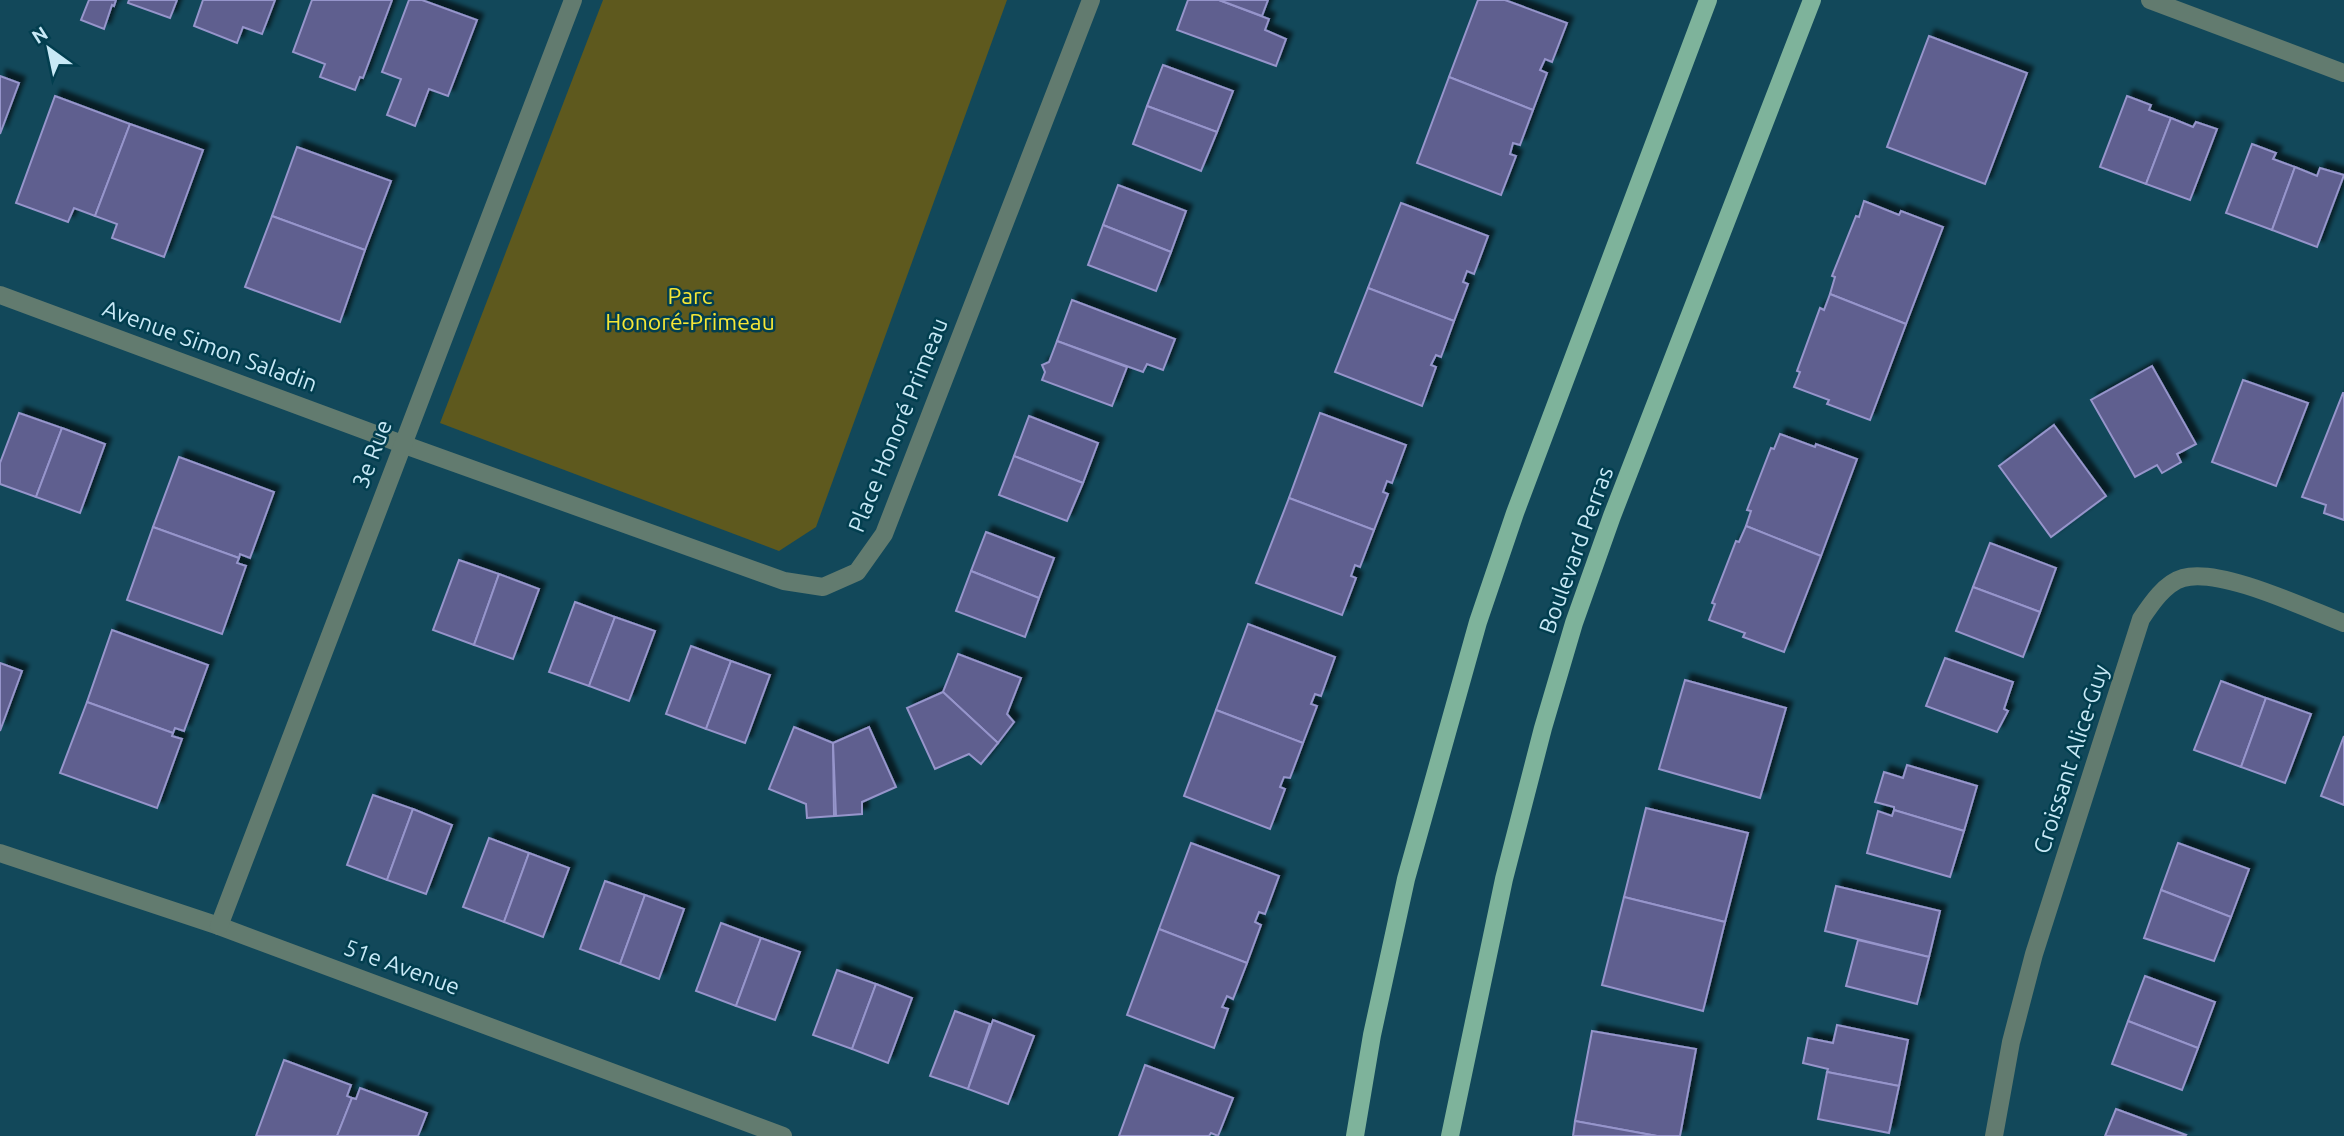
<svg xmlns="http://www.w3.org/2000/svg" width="2344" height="1136" viewBox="0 0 2344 1136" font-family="Ubuntu,sans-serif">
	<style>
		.green { fill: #5e591e }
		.building { fill: #5f5e8f; stroke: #9695cb; stroke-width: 2; filter: url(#shadow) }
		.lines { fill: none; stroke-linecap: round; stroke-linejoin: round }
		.minor { stroke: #627b6f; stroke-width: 18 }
		.major { stroke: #7eb39b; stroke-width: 18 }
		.labels { text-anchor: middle; stroke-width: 5; stroke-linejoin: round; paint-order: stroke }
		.park-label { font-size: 23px; fill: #f5e736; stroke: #023e4f }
		.street-label { font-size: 23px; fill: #c8e9f6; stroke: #023e4f }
	</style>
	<defs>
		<filter id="shadow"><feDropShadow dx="6" dy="-6" stdDeviation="2" flood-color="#0009"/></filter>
	</defs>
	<rect width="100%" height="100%" fill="#12485a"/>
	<path class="green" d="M603 0H1007L816 527 779 551 440 423Z"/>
	<g class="building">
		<path d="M89 0H116L114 6 112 5 104 29 81 20Z"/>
		<path d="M129 0H177L170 18 128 3Z"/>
		<path d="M203 0H275L262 34 243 27 237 43 194 26Z"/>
		<path d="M312 0H392L363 78 360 77 355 90 320 77 325 64 293 52Z"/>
		<path d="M409 0H422L477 20 448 96 429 89 415 126 387 115 401 79 382 72Z"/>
		<path d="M1188 0H1219L1269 19 1265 30 1286 39 1276 66 1177 30Z"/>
		<path d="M1219 0H1268L1262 16Z"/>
		<path d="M1478 0H1505L1567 23 1552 62 1545 59 1540 70 1547 73 1533 110 1449 77Z"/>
		<path d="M1929 36 2027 73 1985 184 1887 147Z"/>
		<path d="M1163 65 1233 91 1217 132 1147 106Z"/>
		<path d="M0 76 19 83 0 134Z"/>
		<path d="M1449 77 1533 110 1520 145 1513 143 1510 154 1516 156 1501 195 1417 163Z"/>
		<path d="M55 96 130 124 95 216 74 208 68 222 16 203Z"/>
		<path d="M2127 96 2151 105 2149 110 2171 118 2146 184 2100 167Z"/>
		<path d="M1147 106 1217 132 1201 171 1133 144Z"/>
		<path d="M2171 118 2193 127 2196 122 2217 129 2190 200 2146 184Z"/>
		<path d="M130 124 203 150 164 257 112 238 117 224 95 216Z"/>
		<path d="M2252 144 2276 153 2273 159 2295 167 2272 230 2226 213Z"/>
		<path d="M297 147 391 181 365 250 272 216Z"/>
		<path d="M2295 167 2317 176 2320 168 2344 175 2317 247 2272 230Z"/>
		<path d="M1118 185 1186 211 1171 252 1103 225Z"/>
		<path d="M1864 201 1899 215 1901 211 1943 227 1906 324 1830 294 1835 277 1832 276 1856 216 1859 217Z"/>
		<path d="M1401 203 1488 236 1474 274 1467 271 1463 282 1468 284 1454 321 1368 288Z"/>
		<path d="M272 216 365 250 340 322 245 287Z"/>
		<path d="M1103 225 1171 252 1156 291 1088 265Z"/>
		<path d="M1368 288 1454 321 1441 357 1436 355 1431 365 1436 367 1422 406 1335 372Z"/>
		<path d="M1830 294 1906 324 1870 420 1827 404 1829 400 1794 387 1800 372 1797 371 1820 308 1824 310Z"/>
		<path d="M1072 300 1175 339 1163 370 1147 364 1143 372 1057 341Z"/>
		<path d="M1057 341 1127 367 1112 406 1042 380 1045 372 1042 365 1049 362Z"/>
		<path d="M2152 366 2196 444 2177 454 2181 462 2162 473 2157 465 2135 477 2091 400Z"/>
		<path d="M2243 380 2308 403 2276 486 2212 462Z"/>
		<path d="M2343 393H2344V520L2324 513 2326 505 2302 497Z"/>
		<path d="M19 413 62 428 36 497 0 484V463Z"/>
		<path d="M1320 413 1406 445 1392 483 1387 481 1383 492 1388 494 1374 530 1289 498Z"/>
		<path d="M1029 416 1098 443 1083 483 1014 456Z"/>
		<path d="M2054 425 2106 496 2051 537 1999 466Z"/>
		<path d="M62 428 105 444 80 513 36 497Z"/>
		<path d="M1780 434 1815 447 1816 444 1857 459 1821 556 1746 526 1751 511 1747 510 1771 448 1774 449Z"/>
		<path d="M1014 456 1083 483 1067 521 999 495Z"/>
		<path d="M179 457 274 492 250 558 240 554 239 558 153 527Z"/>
		<path d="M1289 498 1374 530 1360 567 1355 565 1351 576 1356 578 1342 615 1256 583Z"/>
		<path d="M1746 526 1821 556 1784 652 1743 637 1745 633 1709 620 1715 604 1712 603 1736 541 1739 542Z"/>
		<path d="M153 527 239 558 237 563 246 566 222 634 127 600Z"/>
		<path d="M986 532 1054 558 1039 598 971 571Z"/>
		<path d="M1990 543 2056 568 2040 612 1973 587Z"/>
		<path d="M459 560 499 574 474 645 433 630Z"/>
		<path d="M971 571 1039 598 1025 637 956 611Z"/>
		<path d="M499 574 539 589 513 659 474 645Z"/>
		<path d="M1973 587 2040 612 2023 657 1956 631Z"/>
		<path d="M575 602 615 617 589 686 549 672Z"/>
		<path d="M615 617 655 631 629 701 589 686Z"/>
		<path d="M1248 624 1335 657 1321 696 1315 694 1311 704 1317 706 1303 743 1216 710Z"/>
		<path d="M112 630 208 665 184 731 175 728 173 733 87 702Z"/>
		<path d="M691 646 731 661 706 729 666 714Z"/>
		<path d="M958 654 1021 678 1007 714 1014 722 998 743 943 692Z"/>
		<path d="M1945 658 2013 682 2004 709 2008 711 1997 732 1926 706Z"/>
		<path d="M731 661 770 675 745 743 706 729Z"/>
		<path d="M0 663 22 671 0 731Z"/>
		<path d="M1685 680 1786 708 1760 798 1659 769Z"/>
		<path d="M2221 681 2266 698 2241 767 2194 750Z"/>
		<path d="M943 692 998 743 981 764 969 754 935 769 907 708Z"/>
		<path d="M2266 698 2311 714 2285 783 2241 767Z"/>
		<path d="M87 702 173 733 172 736 182 739 157 808 60 773Z"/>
		<path d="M1216 710 1303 743 1290 778 1284 777 1280 787 1285 789 1270 829 1184 796Z"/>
		<path d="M794 727 833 743 834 816 807 818 806 804 769 789Z"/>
		<path d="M869 727 896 787 862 802V814L836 816 833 743Z"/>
		<path d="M2344 736V805L2321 796Z"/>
		<path d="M1907 765 1977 786 1964 831 1894 810V807L1875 802 1884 772 1903 778Z"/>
		<path d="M373 795 413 809 387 880 347 865Z"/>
		<path d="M1646 808 1748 833 1725 922 1624 897Z"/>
		<path d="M413 809 452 825 426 894 387 880Z"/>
		<path d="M1894 810 1964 831 1950 877 1867 853 1878 811 1892 816Z"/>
		<path d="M489 838 529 853 504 922 463 907Z"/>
		<path d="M1191 843 1279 876 1265 914 1259 912 1255 922 1261 925 1247 963 1159 929Z"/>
		<path d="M2178 843 2249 869 2231 917 2161 890Z"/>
		<path d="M529 853 569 868 543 937 504 922Z"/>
		<path d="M605 881 645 895 620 964 580 949Z"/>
		<path d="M1836 886 1940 911 1929 957 1825 931Z"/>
		<path d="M2161 890 2231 917 2214 961 2144 938Z"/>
		<path d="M645 895 684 909 659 979 620 964Z"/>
		<path d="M1624 897 1725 922 1703 1011 1602 985Z"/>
		<path d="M721 923 761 938 736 1006 696 991Z"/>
		<path d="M1159 929 1247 963 1233 999 1227 996 1222 1007 1228 1009 1214 1048 1127 1015Z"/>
		<path d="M761 938 800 952 775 1020 736 1006Z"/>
		<path d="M1858 940 1929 957 1917 1004 1846 986Z"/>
		<path d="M837 970 876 984 852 1049 813 1035Z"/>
		<path d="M2145 976 2215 1002 2198 1048 2128 1021Z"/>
		<path d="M876 984 912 998 888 1063 852 1049Z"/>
		<path d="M955 1011 990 1024 968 1089 930 1076Z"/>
		<path d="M993 1020 1034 1036 1008 1104 968 1089Z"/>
		<path d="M2128 1021 2198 1048 2182 1090 2112 1064Z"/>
		<path d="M1837 1025 1908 1040 1899 1086 1827 1072 1828 1069 1803 1063 1808 1038 1833 1043Z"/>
		<path d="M1592 1031 1696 1049 1680 1136H1657L1575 1121Z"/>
		<path d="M284 1060 351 1085 347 1096 352 1098 337 1136H256Z"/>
		<path d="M1145 1065 1233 1098 1218 1136 1211 1133 1209 1136H1119Z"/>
		<path d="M1827 1072 1899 1086 1889 1133 1818 1119Z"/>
		<path d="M360 1088 427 1113 418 1136H337L352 1098 356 1099Z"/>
		<path d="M2116 1109 2186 1135 2185 1136H2105Z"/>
		<path d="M1575 1121 1657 1136H1573Z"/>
	</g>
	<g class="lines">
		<g class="minor">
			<path d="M2150 0 2344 73"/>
			<path d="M0 295 402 444 784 581 823 587 857 572 884 534 1091 0"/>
			<path d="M0 853 219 926 783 1136"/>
			<path d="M219 926 573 0"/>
			<path d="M1994 1136 2011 1042 2034 954 2141 619C2151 604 2165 583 2183 578 2220 567 2307 609 2344 623"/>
		</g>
		<g class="major">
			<path d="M1355 1136 1372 1035 1406 879 1478 622 1515 513 1708 0"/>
			<path d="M1450 1136 1504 879 1543 728 1574 623 1612 516 1812 0"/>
		</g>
	</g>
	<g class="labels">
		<g class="park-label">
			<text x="690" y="304">Parc<tspan x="690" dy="26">Honoré-Primeau</tspan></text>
		</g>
		<g class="street-label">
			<text transform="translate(210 346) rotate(20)" y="8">Avenue Simon Saladin</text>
			<text transform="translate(898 425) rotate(-68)" y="8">Place Honoré Primeau</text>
			<text transform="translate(372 454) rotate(-69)" y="8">3e Rue</text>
			<text transform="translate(1576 550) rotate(-70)" y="8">Boulevard Perras</text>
			<text transform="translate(2071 759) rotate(-72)" y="8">Croissant Alice-Guy</text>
			<text transform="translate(402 967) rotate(20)" y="8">51e Avenue</text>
		</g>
	</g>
	<g transform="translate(49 49) rotate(327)" stroke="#023e4f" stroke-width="5" paint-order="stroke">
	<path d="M0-5L12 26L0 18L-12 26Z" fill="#c8e9f6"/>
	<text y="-10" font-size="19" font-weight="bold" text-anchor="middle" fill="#c8e9f6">N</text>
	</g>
</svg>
